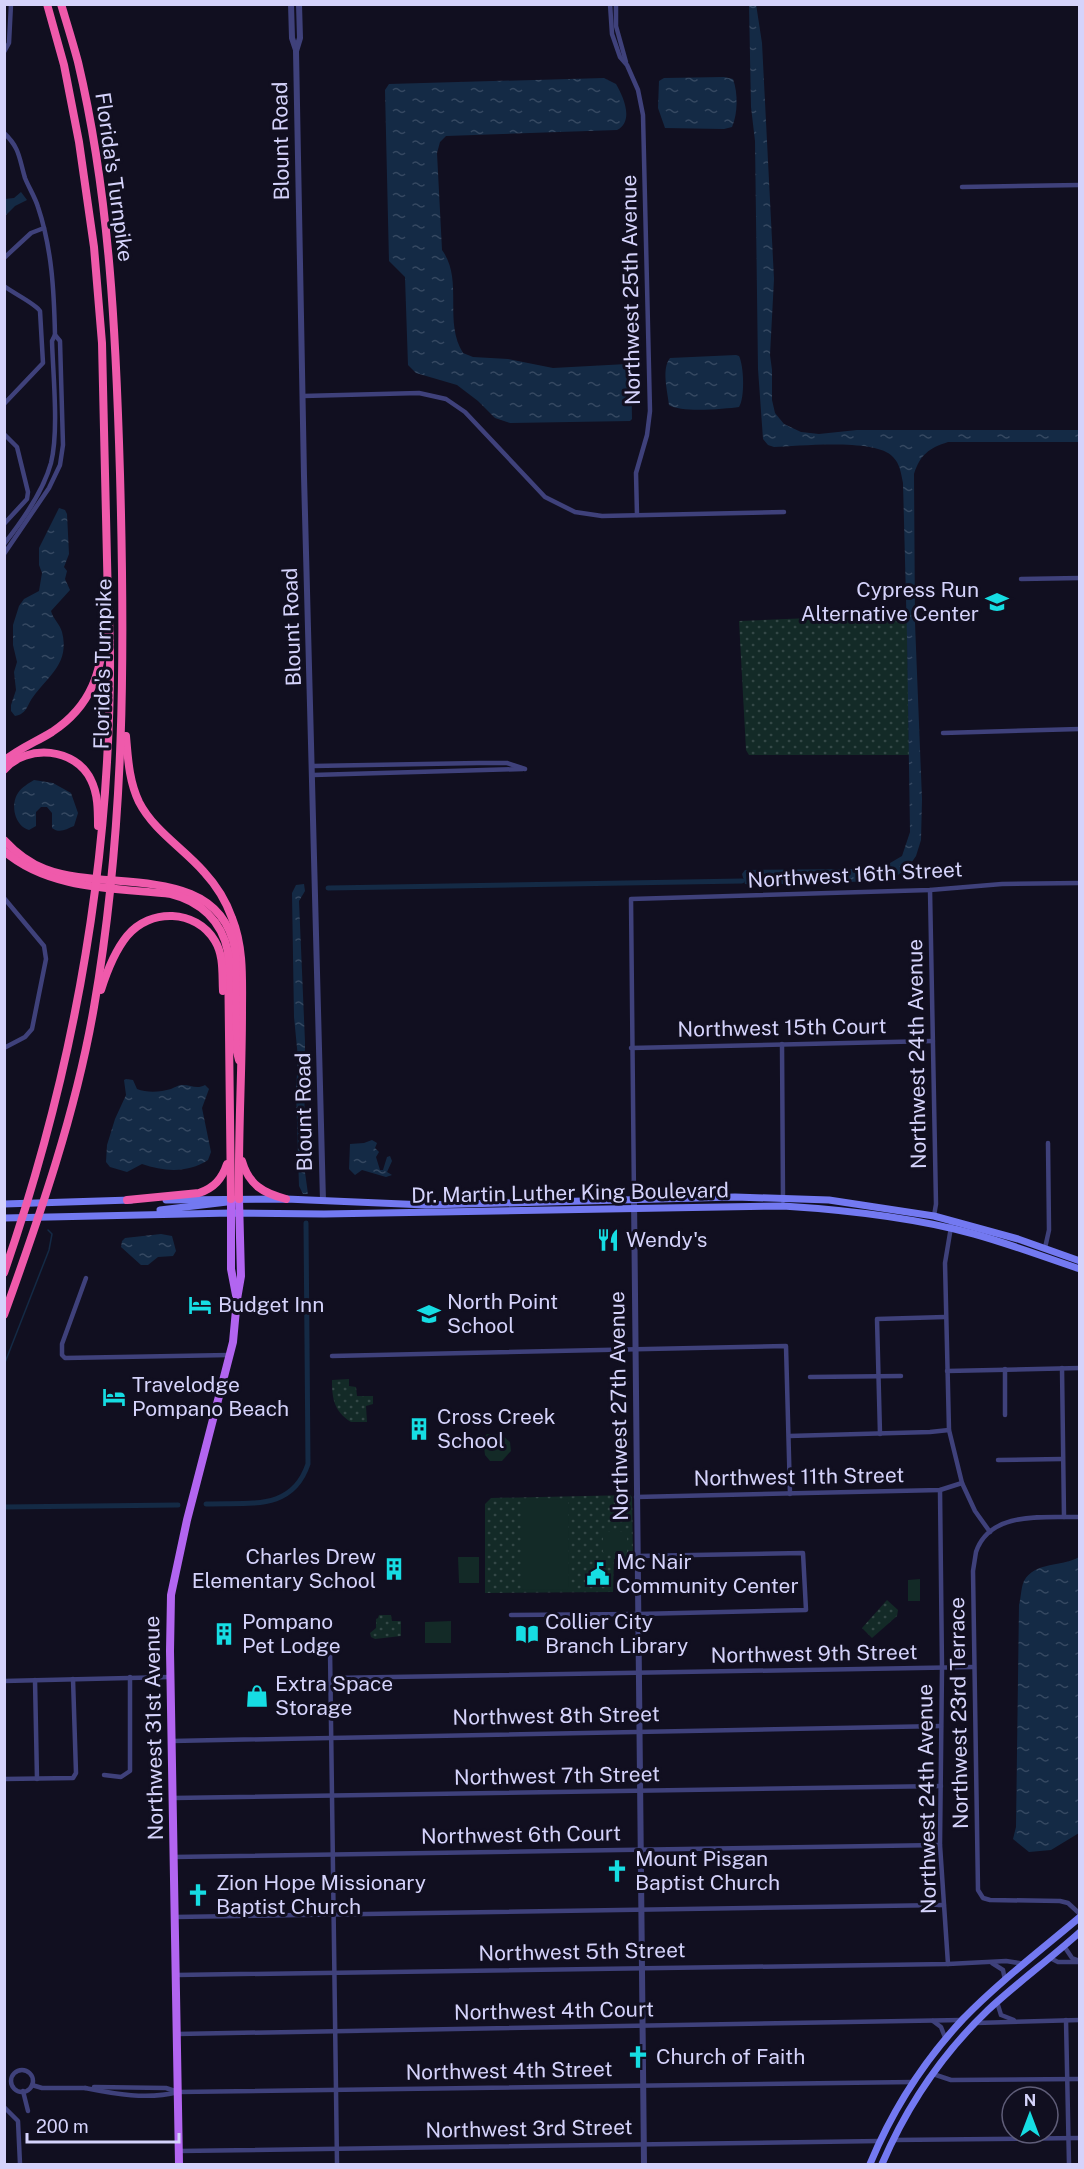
<svg xmlns="http://www.w3.org/2000/svg" width="1084" height="2169" viewBox="0 0 1084 2169" font-family="'Public Sans',sans-serif">
	<style>
		.green { fill: url(#green-dots) }
		.pitch { fill: #132a27 }
		.water { fill: url(#water-ripples) }
		.lines { fill: none; stroke-linecap: round; stroke-linejoin: round }
		.stream { stroke: #142a45; stroke-width: 1.5 }
		.canal { stroke: #142a45; stroke-width: 5 }
		.minor { stroke: #3f417b; stroke-width: 4.5 }
		.tertiary { stroke: #3f417b; stroke-width: 6 }
		.secondary { stroke: #7379f1; stroke-width: 7 }
		.primary { stroke: #b265f0; stroke-width: 8 }
		.motorway { stroke: #ef5aab; stroke-width: 8 }
		.labels { text-anchor: middle; stroke-width: 6; stroke-linejoin: round; paint-order: stroke }
		.street-label { font-size: 21px; fill: #d5d3fb; stroke: #110f20 }
		.poi-label { font-size: 21px; fill: #d5d3fb; stroke: #110f20; text-anchor: start }
	</style>
	<defs>
		<pattern id="green-dots" width="8" height="8" patternUnits="userSpaceOnUse" patternTransform="scale(1.5)"><rect width="8" height="8" fill="#132a27"/><path d="M2 2h.1M6 6h.1" fill="none" stroke="#344847" stroke-width="1.8" stroke-linecap="round"/></pattern>
		<pattern id="water-ripples" width="26" height="14" patternUnits="userSpaceOnUse" patternTransform="scale(1.5)"><rect width="26" height="14" fill="#142a45"/><path d="M2 4q2-2 4 0t4 0M15 11q2-2 4 0t4 0" fill="none" stroke="#354861"/></pattern>
	</defs>
	<rect width="100%" height="100%" fill="#110f20"/>
	<g class="green">
		<path d="M907 614 909 755H749L746 750 739 621Z"/>
		<path d="M349 1379V1386L356 1387 357 1396H373V1404L366 1406 367 1422H351C334 1411 332 1399 332 1380Z"/>
		<path d="M630 1495 632 1497 633 1554 628 1559H614L613 1592 485 1593V1504L491 1498Z"/>
		<path d="M887 1600 898 1610 897 1616 872 1638 862 1628Z"/>
		<path d="M379 1615H391L392 1621H401V1636L375 1639 371 1637 370 1633 376 1628V1619L378 1618Z"/>
	</g>
	<g class="pitch">
		<path d="M487 1434 502 1435 510 1442 511 1451 502 1461H490L485 1455 483 1438Z"/>
		<path d="M568 1499 569 1589 522 1590V1500Z"/>
		<rect x="603" y="1532" width="24" height="20"/>
		<path d="M458 1557H479V1583H459Z"/>
		<path d="M920 1579V1601H908V1580Z"/>
		<path d="M451 1621V1643H425V1622Z"/>
	</g>
	<g class="water">
		<path d="M756 4 762 43 774 279 770 355 772 370V400L775 413 784 424 801 432 819 434 857 430H1079V442H948C929 448 920 455 914 474L915 623 922 799 921 840 916 856 907 869 893 878 877 881 755 885 745 884 742 874 745 870 869 869 885 866 902 856 910 832 907 637 903 483C901 473 900 464 893 457 877 438 799 446 774 447L768 445 763 439 758 369 755 141 751 107 749 5Z"/>
		<path d="M724 77 733 79C738 93 738 113 732 127L724 129 665 128 658 108 659 81 664 78Z"/>
		<path d="M604 78 616 84C624 98 634 121 617 130L446 136 440 142 437 153 442 250C464 280 443 321 463 353L473 357 508 359 553 368 627 364 631 366 632 419 630 421 510 423 495 418 478 401 457 385 416 373 408 365 405 277 389 261 385 90 389 84Z"/>
		<path d="M21 192 27 200 15 206 5 216V199L14 198Z"/>
		<path d="M736 355 739 356C744 366 745 398 739 407 724 409 681 413 669 405 668 393 661 369 670 358Z"/>
		<path d="M59 508 65 510 67 514 69 554 64 567 67 571 65 579 70 590 51 611C53 619 60 624 62 632 70 663 49 675 33 697 27 705 27 714 15 716L11 711V705L16 690 14 672 17 662 13 645V625L19 606 24 599 39 591 42 573 39 565V548Z"/>
		<path d="M34 780 53 783 71 793 78 813 74 826C66 829 60 834 52 828V813L47 807H41L36 812V826L29 830C15 826 10 805 18 793 22 787 29 783 34 780Z"/>
		<path d="M304 884 305 891 299 901 305 1042 304 1165 308 1194H303L299 1186 296 1090 298 1058 294 1017 292 893 296 885Z"/>
		<path d="M126 1079 133 1080 137 1089C147 1093 161 1092 171 1089 173 1088 179 1085 181 1085 190 1084 196 1090 205 1085L209 1089 202 1108 211 1152 208 1160C188 1173 165 1172 142 1164L127 1172 110 1167 106 1162 107 1145 115 1119 126 1095 124 1080Z"/>
		<path d="M372 1140 377 1143 375 1148 379 1152 376 1157 380 1170H383L387 1157 390 1156 392 1161 387 1172 392 1175 386 1177 362 1170 355 1175 349 1169 350 1144 364 1143Z"/>
		<path d="M161 1234 172 1236 176 1251 173 1256 158 1257 148 1265H141L121 1247 122 1241 125 1238Z"/>
		<path d="M1079 1557V1833L1051 1850 1029 1852 1013 1839 1016 1827 1019 1605C1021 1598 1021 1587 1024 1581 1035 1561 1063 1567 1079 1557Z"/>
	</g>
	<g class="lines">
		<path class="stream" d="M4 1365 49 1250 52 1234 48 1230"/>
		<g class="canal">
			<path d="M328 888 742 881"/>
			<path d="M206 1504C249 1502 292 1512 308 1464L306 1223"/>
			<path d="M4 1507 178 1505"/>
		</g>
		<g class="minor">
			<path d="M610 4 612 34 620 57 627 65 638 90 643 115 650 411 647 435 636 473 637 515"/>
			<path d="M616 4V26L626 62"/>
			<path d="M4 52 9 43 11 4"/>
			<path d="M4 133C20 148 19 158 25 178 29 188 35 197 38 207 52 249 54 291 55 335L52 341C53 375 59 431 51 463 43 492 23 520 4 544"/>
			<path d="M962 187 1080 185"/>
			<path d="M4 258 31 233 44 228"/>
			<path d="M4 286C13 293 36 304 40 311L43 363 4 404"/>
			<path d="M303 396 419 393 446 399 465 412 545 497 575 512 602 516 784 512"/>
			<path d="M4 434 17 447 28 492 27 499 4 524"/>
			<path d="M4 554 49 488 60 465 63 445 60 341 55 335"/>
			<path d="M1021 579 1080 578"/>
			<path d="M943 733 1080 729"/>
			<path d="M313 766 479 763H507L525 769"/>
			<path d="M313 775 523 769"/>
			<path d="M930 890 936 1204 934 1216"/>
			<path d="M4 898 44 946 46 959 32 1029 25 1037 4 1048"/>
			<path d="M782 1044 783 1201"/>
			<path d="M631 1048 933 1041"/>
			<path d="M634 1198 631 899 930 890 1002 884 1080 883"/>
			<path d="M952 1221 945 1263 949 1430 962 1483 975 1511 990 1532"/>
			<path d="M1045 1248 1049 1230 1048 1143"/>
			<path d="M86 1278 62 1344V1355L65 1358 229 1355"/>
			<path d="M332 1356 786 1346 790 1494"/>
			<path d="M1062 1368 1064 1517"/>
			<path d="M1005 1369V1415"/>
			<path d="M947 1371 1080 1368"/>
			<path d="M810 1377 901 1376"/>
			<path d="M880 1434 877 1319 945 1317"/>
			<path d="M789 1436 930 1432 949 1430"/>
			<path d="M998 1460 1062 1459"/>
			<path d="M940 1490 942 1668 940 1845 948 1964"/>
			<path d="M636 1497 940 1490 962 1483"/>
			<path d="M1080 1517C1045 1518 990 1510 976 1552 975 1558 974 1565 973 1571L978 1890 983 1898 990 1900 1060 1901 1068 1903 1080 1914"/>
			<path d="M511 1615 638 1614 806 1610 803 1553 637 1556"/>
			<path d="M330 1649 337 2164"/>
			<path d="M331 1678 974 1667"/>
			<path d="M35 1680 37 1779"/>
			<path d="M4 1681 170 1677"/>
			<path d="M172 1741 941 1726"/>
			<path d="M104 1775 121 1777 130 1771V1677"/>
			<path d="M4 1779 73 1778 76 1773 73 1679"/>
			<path d="M173 1798 941 1786"/>
			<path d="M173 1857 940 1845"/>
			<path d="M174 1917 944 1905"/>
			<path d="M1064 1946 1072 1958 1080 1961"/>
			<path d="M1050 1958 1058 1962H1080"/>
			<path d="M992 1963 1003 1970 1005 1980"/>
			<path d="M176 1975 948 1964 1006 1961 1025 1964"/>
			<path d="M997 2002 1001 2015 1014 2020"/>
			<path d="M1066 2020 1069 2164"/>
			<path d="M933 2021 941 2027 946 2040"/>
			<path d="M976 2023 1080 2020"/>
			<path d="M177 2034 962 2020"/>
			<circle cx="22" cy="2081" r="11"/>
			<path d="M933 2074 951 2080 1080 2079"/>
			<path d="M32 2085 42 2088H86"/>
			<path d="M94 2087 166 2088 178 2092"/>
			<path d="M85 2088C115 2094 147 2100 178 2092L913 2082"/>
			<path d="M23 2091 28 2111"/>
			<path d="M4 2107 18 2121 20 2164"/>
			<path d="M893 2140 1080 2138"/>
			<path d="M179 2151 880 2141"/>
		</g>
		<g class="tertiary">
			<path d="M291 4 292 38 296 50"/>
			<path d="M299 4 300 38 296 51 304 476 323 1201"/>
			<path d="M634 1198 644 2164"/>
		</g>
		<g class="secondary">
			<path d="M166 1200 286 1199 426 1205 735 1197 829 1200 934 1216 1018 1239 1080 1261"/>
			<path d="M4 1204 131 1200"/>
			<path d="M160 1210 227 1202"/>
			<path d="M4 1218 231 1213 324 1214 783 1206C847 1210 912 1217 974 1234 1010 1244 1044 1257 1080 1269"/>
			<path d="M870 2164C892 2111 923 2062 963 2019 999 1982 1041 1950 1080 1917"/>
			<path d="M882 2164C907 2106 942 2054 988 2010 1017 1983 1050 1959 1080 1932"/>
		</g>
		<g class="primary">
			<path d="M231 1199V1269L236 1295"/>
			<path d="M179 2164 170 1651 171 1595 187 1520 233 1342 237 1299 241 1276 239 1199"/>
		</g>
		<g class="motorway">
			<path d="M126 736C128 759 129 781 139 802 154 831 183 848 204 872 216 885 226 901 232 918 244 948 242 980 242 1012 242 1074 238 1136 239 1199"/>
			<path d="M4 761C18 749 36 742 52 732 93 705 101 671 106 625"/>
			<path d="M4 770C27 743 76 748 91 780 98 794 98 810 98 826"/>
			<path d="M4 840C16 853 29 863 45 869 107 893 218 861 235 949L236 1048 239 1060"/>
			<path d="M4 851C49 890 115 888 171 894 200 901 222 921 228 952L231 1199"/>
			<path d="M101 990C107 971 114 952 127 936 150 908 196 909 215 941 224 956 222 973 223 991"/>
			<path d="M242 1161C249 1185 263 1193 286 1199"/>
			<path d="M127 1200 199 1193C214 1188 222 1179 227 1164"/>
			<path d="M4 1273C61 1108 97 937 107 762 110 709 112 656 108 603L102 343 94 247 79 142 64 65 47 4"/>
			<path d="M4 1315C40 1215 76 1112 94 1007 125 829 125 654 120 474 116 336 110 197 78 62 73 43 67 24 61 4"/>
		</g>
	</g>
	<defs>
		<g id="school-bare" transform="scale(1.8)"><path d="M0-5L7-2L0 1L-7-2ZM-4 1L0 2.5L4 1V4Q0 6-4 4Z" fill="#16dde3" stroke="#110f20" stroke-width="2.5" paint-order="stroke"/></g>
		<g id="restaurant-bare" transform="scale(1.8)"><path d="M-5-6h1v4h1v-4h1v4h1v-4h1v5L-1.5 .5V6h-2V.5L-5-1ZM5-6V6H3V1.5H1.5Q1.5-4 5-6Z" fill="#16dde3" stroke="#110f20" stroke-width="2.5" paint-order="stroke"/></g>
		<g id="hotel-bare" transform="scale(1.8)"><path d="M-6-4.5h1.5V1H6V5H4.5V3h-9V5H-6ZM-4 0a1.8 1.8 0 1 1 3.6 0ZM.5 0V-2.5h3Q6-2.5 6 0Z" fill="#16dde3" stroke="#110f20" stroke-width="2.5" paint-order="stroke"/></g>
		<g id="building-bare" transform="scale(1.8)"><path d="M-4-6H4V6H1V3H-1V6H-4ZM-2.5-4.3h1.7v1.8h-1.7ZM.8-4.3h1.7v1.8H.8ZM-2.5-1h1.7V.8h-1.7ZM.8-1h1.7V.8H.8Z" fill="#16dde3" stroke="#110f20" stroke-width="2.5" paint-order="stroke"/></g>
		<g id="civic-bare" transform="scale(1.8)"><path d="M-.6-6.5H3V-4.5H.6V-3L4-1V1h2V6H-6V1h2V-1L-.6-3ZM-1.2 2.5V6h2.4V2.5Z" fill="#16dde3" stroke="#110f20" stroke-width="2.5" paint-order="stroke"/></g>
		<g id="library-bare" transform="scale(1.8)"><path d="M-6-4Q-3-5.5-.7-3.5V5Q-3 3-6 4ZM6-4Q3-5.5 .7-3.5V5Q3 3 6 4Z" fill="#16dde3" stroke="#110f20" stroke-width="2.5" paint-order="stroke"/></g>
		<g id="shop-bare" transform="scale(1.8)"><path d="M-5-2.5h2.3a2.7 3.5 0 0 1 5.4 0H5L5.5 6h-11ZM-1.5-2.5h3a1.5 2.3 0 0 0-3 0Z" fill="#16dde3" stroke="#110f20" stroke-width="2.5" paint-order="stroke"/></g>
		<g id="church-bare" transform="scale(1.8)"><path d="M-1.2-6h2.4v3.5h3.3v2.4h-3.3V6h-2.4V-.1h-3.3v-2.4h3.3Z" fill="#16dde3" stroke="#110f20" stroke-width="2.5" paint-order="stroke"/></g>
	</defs>
	<g fill-rule="evenodd">
		<use href="#school-bare" x="997" y="602"/>
		<use href="#restaurant-bare" x="608" y="1240"/>
		<use href="#hotel-bare" x="200" y="1305"/>
		<use href="#school-bare" x="429" y="1314"/>
		<use href="#hotel-bare" x="114" y="1397"/>
		<use href="#building-bare" x="419" y="1429"/>
		<use href="#building-bare" x="394" y="1569"/>
		<use href="#civic-bare" x="598" y="1574"/>
		<use href="#building-bare" x="224" y="1634"/>
		<use href="#library-bare" x="527" y="1634"/>
		<use href="#shop-bare" x="257" y="1696"/>
		<use href="#church-bare" x="617" y="1871"/>
		<use href="#church-bare" x="198" y="1895"/>
		<use href="#church-bare" x="638" y="2057"/>
	</g>
	<g class="labels">
		<g class="street-label">
			<text transform="translate(281 141) rotate(-91)" y="7">Blount Road</text>
			<text transform="translate(114 177) rotate(82)" y="7">Florida's Turnpike</text>
			<text transform="translate(631 290) rotate(-91)" y="7">Northwest 25th Avenue</text>
			<text transform="translate(292 627) rotate(-92)" y="7">Blount Road</text>
			<text transform="translate(103 664) rotate(-89)" y="7">Florida's Turnpike</text>
			<text transform="translate(855 875) rotate(-3)" y="7">Northwest 16th Street</text>
			<text transform="translate(782 1028) rotate(-1)" y="7">Northwest 15th Court</text>
			<text transform="translate(917 1054) rotate(-91)" y="7">Northwest 24th Avenue</text>
			<text transform="translate(304 1112) rotate(-91)" y="7">Blount Road</text>
			<text transform="translate(570 1193) rotate(-1)" y="7">Dr. Martin Luther King Boulevard</text>
			<text transform="translate(619 1406) rotate(-91)" y="7">Northwest 27th Avenue</text>
			<text transform="translate(799 1477) rotate(-1)" y="7">Northwest 11th Street</text>
			<text transform="translate(814 1654) rotate(-1)" y="7">Northwest 9th Street</text>
			<text transform="translate(959 1713) rotate(-91)" y="7">Northwest 23rd Terrace</text>
			<text transform="translate(556 1716) rotate(-1)" y="7">Northwest 8th Street</text>
			<text transform="translate(154 1728) rotate(-91)" y="7">Northwest 31st Avenue</text>
			<text transform="translate(557 1776) rotate(-1)" y="7">Northwest 7th Street</text>
			<text transform="translate(927 1799) rotate(-91)" y="7">Northwest 24th Avenue</text>
			<text transform="translate(521 1835) rotate(-1)" y="7">Northwest 6th Court</text>
			<text transform="translate(582 1952) rotate(-1)" y="7">Northwest 5th Street</text>
			<text transform="translate(554 2011) rotate(-1)" y="7">Northwest 4th Court</text>
			<text transform="translate(509 2071) rotate(-1)" y="7">Northwest 4th Street</text>
			<text transform="translate(529 2129) rotate(-1)" y="7">Northwest 3rd Street</text>
		</g>
		<g class="poi-label">
			<text x="979" y="597" text-anchor="end">Cypress Run<tspan x="979" dy="24">Alternative Center</tspan></text>
			<text x="626" y="1247">Wendy's</text>
			<text x="447" y="1309">North Point<tspan x="447" dy="24">School</tspan></text>
			<text x="218" y="1312">Budget Inn</text>
			<text x="132" y="1392">Travelodge<tspan x="132" dy="24">Pompano Beach</tspan></text>
			<text x="437" y="1424">Cross Creek<tspan x="437" dy="24">School</tspan></text>
			<text x="376" y="1564" text-anchor="end">Charles Drew<tspan x="376" dy="24">Elementary School</tspan></text>
			<text x="616" y="1569">Mc Nair<tspan x="616" dy="24">Community Center</tspan></text>
			<text x="242" y="1629">Pompano<tspan x="242" dy="24">Pet Lodge</tspan></text>
			<text x="545" y="1629">Collier City<tspan x="545" dy="24">Branch Library</tspan></text>
			<text x="275" y="1691">Extra Space<tspan x="275" dy="24">Storage</tspan></text>
			<text x="635" y="1866">Mount Pisgan<tspan x="635" dy="24">Baptist Church</tspan></text>
			<text x="216" y="1890">Zion Hope Missionary<tspan x="216" dy="24">Baptist Church</tspan></text>
			<text x="656" y="2064">Church of Faith</text>
		</g>
	</g>
	<rect width="1084" height="2169" fill="none" stroke="#d5d3fb" stroke-width="12"/>
	<g transform="translate(1030 2115)"><circle r="28" fill="#110f20" stroke="#5f5d78" stroke-width="1.5"/>
	<path d="M0-4.5L10 22L0 15L-10 22Z" fill="#16dde3"/>
	<text y="-9" font-size="16" font-weight="bold" text-anchor="middle" fill="#d5d3fb">N</text>
	</g>
	<path d="M27 2133v9h152v-9" fill="none" stroke="#d5d3fb" stroke-width="3"/>
	<text x="36" y="2133" font-size="18" fill="#d5d3fb" stroke="#110f20" stroke-width="4.5" paint-order="stroke">200 m</text>
</svg>
